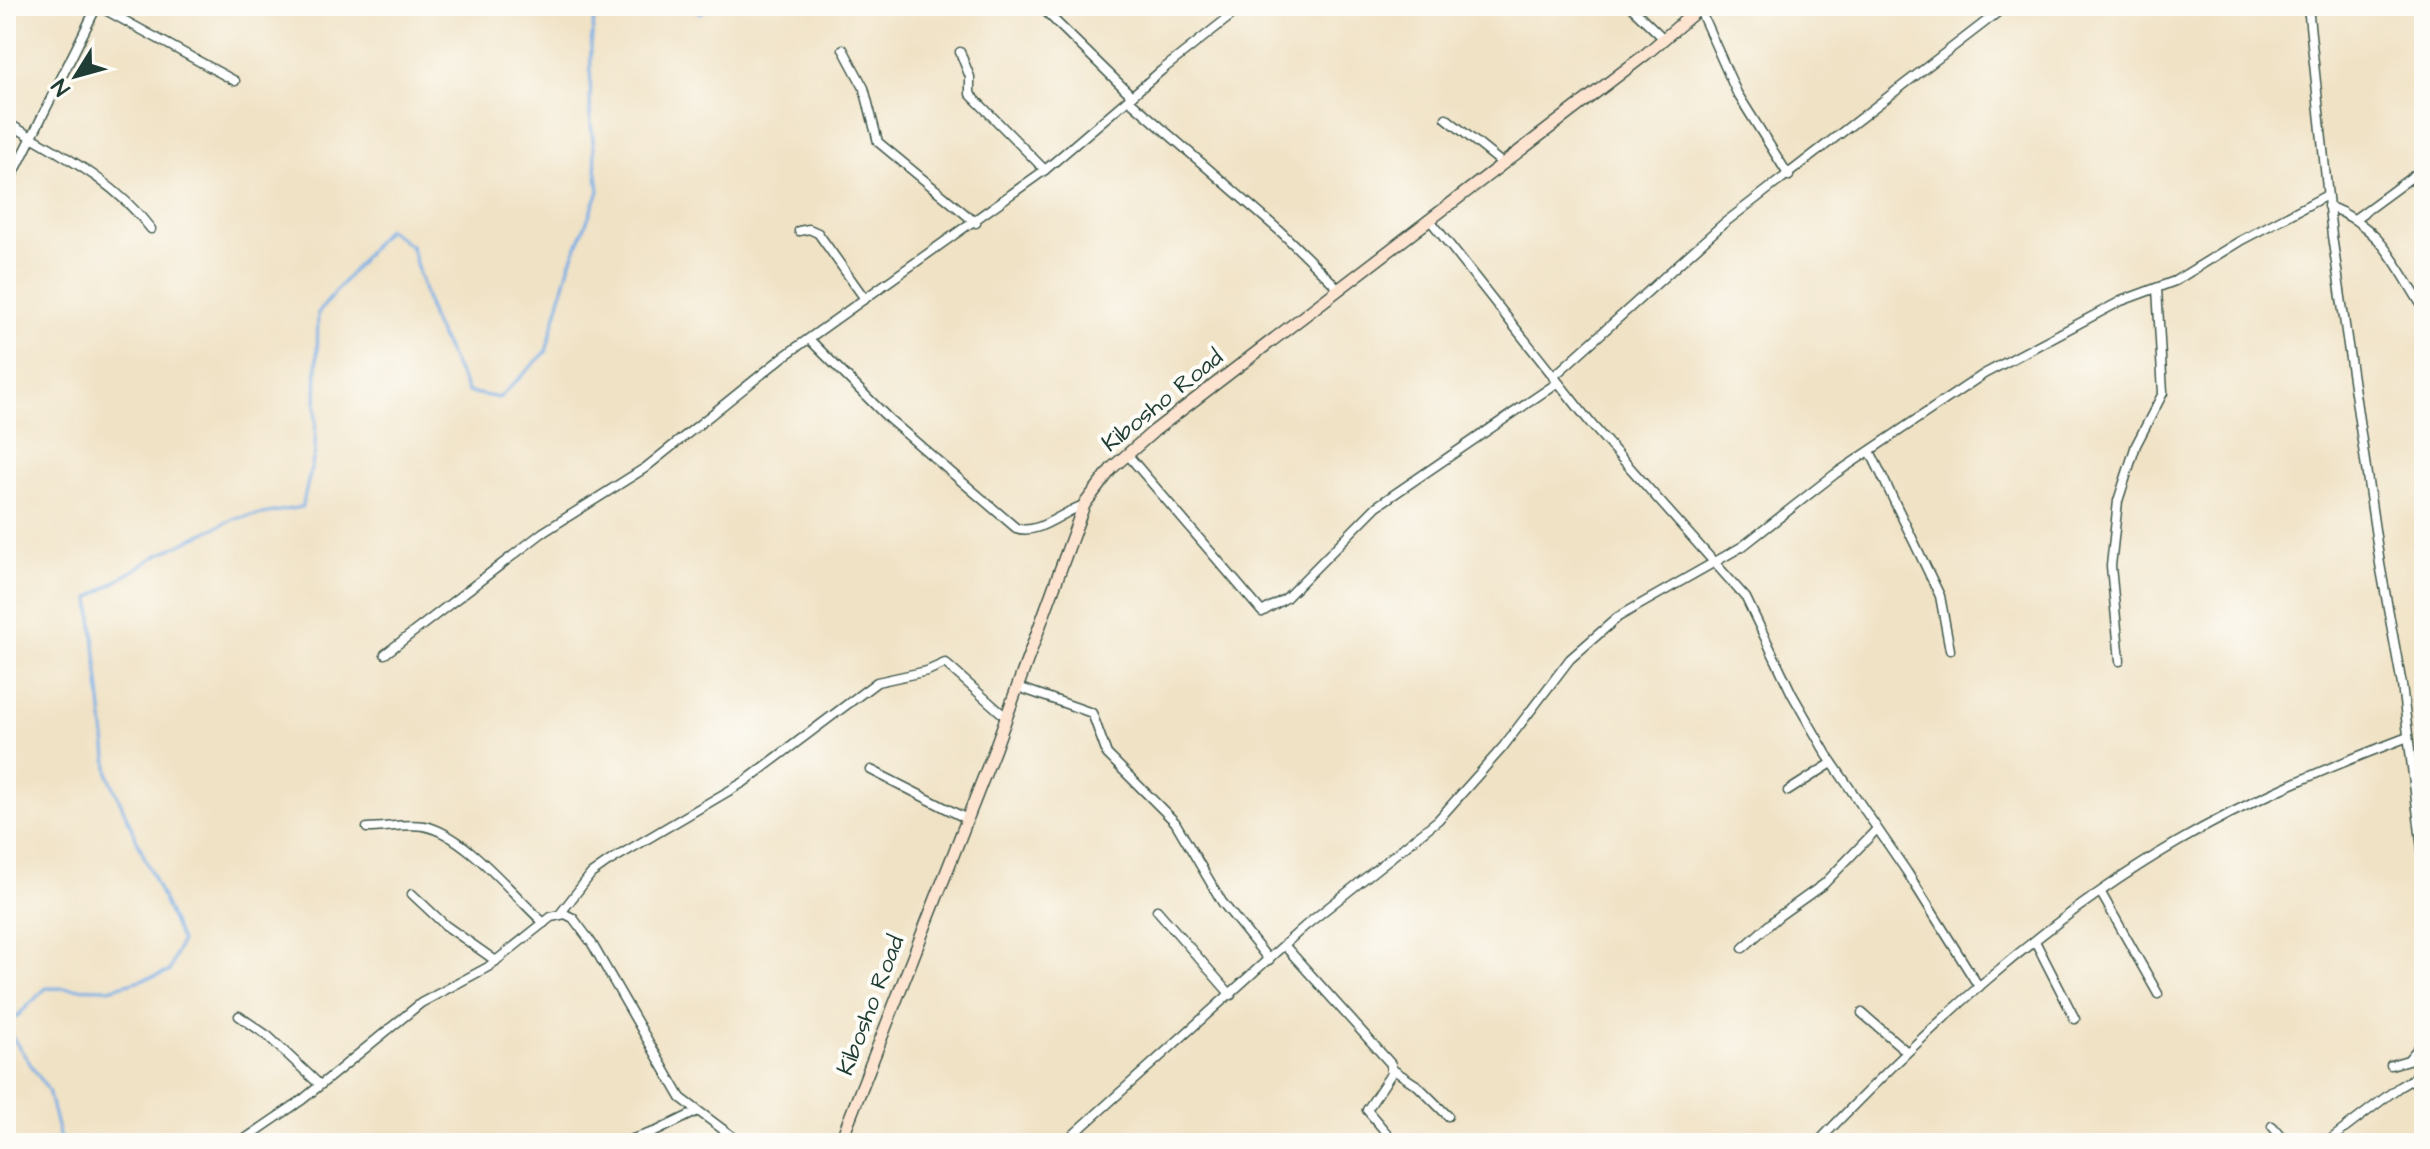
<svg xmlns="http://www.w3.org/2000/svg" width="2430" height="1149" viewBox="0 0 2430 1149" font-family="'Architects Daughter',sans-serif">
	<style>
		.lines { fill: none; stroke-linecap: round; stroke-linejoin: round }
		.stream { stroke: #77ade5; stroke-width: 3 }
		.street-casing { stroke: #3e564a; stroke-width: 11 }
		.secondary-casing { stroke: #3e564a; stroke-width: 14 }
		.street { stroke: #fff; stroke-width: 8 }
		.secondary { stroke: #fde4d1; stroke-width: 11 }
		.labels { text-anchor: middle; stroke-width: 8; stroke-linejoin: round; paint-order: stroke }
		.street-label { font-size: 24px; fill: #1f3d34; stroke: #fdfcf7 }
	</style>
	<rect width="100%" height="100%" fill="#fdfcf7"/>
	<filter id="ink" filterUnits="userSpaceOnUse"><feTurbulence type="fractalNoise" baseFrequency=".0125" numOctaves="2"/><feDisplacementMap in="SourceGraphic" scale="16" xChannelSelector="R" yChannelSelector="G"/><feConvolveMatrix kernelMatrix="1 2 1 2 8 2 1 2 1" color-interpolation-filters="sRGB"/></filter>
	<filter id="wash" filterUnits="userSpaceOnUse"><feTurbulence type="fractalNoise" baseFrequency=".006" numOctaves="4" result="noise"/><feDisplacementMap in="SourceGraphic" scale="32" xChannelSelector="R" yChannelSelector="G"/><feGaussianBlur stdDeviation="1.8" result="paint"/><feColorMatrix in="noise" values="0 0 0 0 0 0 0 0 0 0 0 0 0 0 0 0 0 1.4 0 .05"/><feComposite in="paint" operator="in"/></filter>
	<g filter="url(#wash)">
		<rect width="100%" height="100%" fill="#f0e2c5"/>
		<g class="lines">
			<g class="stream">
				<path d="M683 6 701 13 709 6"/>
				<path d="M6 1027 46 988 109 989 169 972 181 941 109 776 90 598 158 555 234 519 302 507 315 452 318 313 387 229 411 246 432 319 468 392 499 398 546 352 569 266 599 191 590 115 591 44 596 6"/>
				<path d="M6 1028 48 1090 61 1143"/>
			</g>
		</g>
	</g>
	<g filter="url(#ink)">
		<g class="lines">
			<g class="street-casing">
				<g id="street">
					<path d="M98 6 235 81"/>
					<path d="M1040 6 1132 96"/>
					<path d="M1630 6 1664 39"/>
					<path d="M2308 6 2332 236 2380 564 2402 685 2424 866"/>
					<path d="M1699 8 1737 93 1789 176"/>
					<path d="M843 49 864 88 878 142 976 223"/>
					<path d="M960 52 970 77V94L1045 170"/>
					<path d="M1128 99 1281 232 1339 289"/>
					<path d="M1446 118 1502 163"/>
					<path d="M6 122C58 153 113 179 151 229"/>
					<path d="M6 189 97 6"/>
					<path d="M2328 206C2382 227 2395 264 2424 309"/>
					<path d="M2356 218 2424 168"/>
					<path d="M1430 220 1592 425 1746 598 1792 694 1827 755 1907 872 1979 987"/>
					<path d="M799 231 809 229 818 233 865 299"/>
					<path d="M809 339 889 419 1016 528C1038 536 1063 511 1084 505"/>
					<path d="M1553 377 1723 224 2006 6"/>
					<path d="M1870 451 1940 596 1950 650"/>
					<path d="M1127 454 1262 612 1286 598 1377 506 1557 383"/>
					<path d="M385 654 542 533 645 468 783 357 1045 170 1162 70 1243 6"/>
					<path d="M2120 661 2111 566 2118 501 2136 445 2163 393 2157 288"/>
					<path d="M1018 687 1092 713 1107 754 1175 822 1222 902 1269 960"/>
					<path d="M871 770 967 819"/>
					<path d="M1788 791 1832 763"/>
					<path d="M367 828C386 828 405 823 424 826 465 834 512 894 544 923"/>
					<path d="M2101 893 2158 994"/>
					<path d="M412 894 445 925 496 961"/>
					<path d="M1157 910 1231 995"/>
					<path d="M560 914 591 874 608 862 744 782 877 682 927 671 945 663 1007 718"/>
					<path d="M2036 943 2075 1019"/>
					<path d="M1284 945 1391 1064V1074L1367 1110 1395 1143"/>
					<path d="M1743 948 1779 916 1824 884 1876 830"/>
					<path d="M1862 1013 1906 1051"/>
					<path d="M239 1016 268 1036 320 1085"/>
					<path d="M2391 1065 2408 1060 2424 1041"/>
					<path d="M1392 1069 1418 1086 1448 1116"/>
					<path d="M2272 1126 2287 1143"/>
					<path d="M239 1143 302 1100 421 1003 488 967 551 917 565 914 573 918 591 942 681 1098 741 1143"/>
					<path d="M620 1143 657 1131 696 1112"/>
					<path d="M1064 1143 1305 926 1438 820 1503 747 1570 659 1618 617 1743 546 1835 474 1984 374 2121 301 2175 281 2240 241 2327 195"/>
					<path d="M1817 1143C1924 1031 2041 922 2176 843 2249 800 2329 767 2408 737"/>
					<path d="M2326 1143 2399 1087 2424 1072"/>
				</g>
			</g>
			<g class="secondary-casing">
				<path id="secondary" d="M840 1143 994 751 1084 505 1112 468 1154 431 1646 54 1702 6"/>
			</g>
			<use href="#street" class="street"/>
			<use href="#secondary" class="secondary"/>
		</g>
	</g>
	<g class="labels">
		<g class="street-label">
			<text transform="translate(1162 400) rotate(-39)" y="8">Kibosho Road</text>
			<text transform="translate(870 1005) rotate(-69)" y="8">Kibosho Road</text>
		</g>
	</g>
	<rect width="2430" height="1149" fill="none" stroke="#fdfcf7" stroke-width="32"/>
	<g transform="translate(76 76) rotate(233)" stroke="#fdfcf7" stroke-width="6" paint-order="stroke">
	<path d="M0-6L14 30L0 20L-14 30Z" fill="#1f3d34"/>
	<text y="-12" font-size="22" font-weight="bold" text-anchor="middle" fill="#1f3d34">N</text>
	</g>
</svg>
